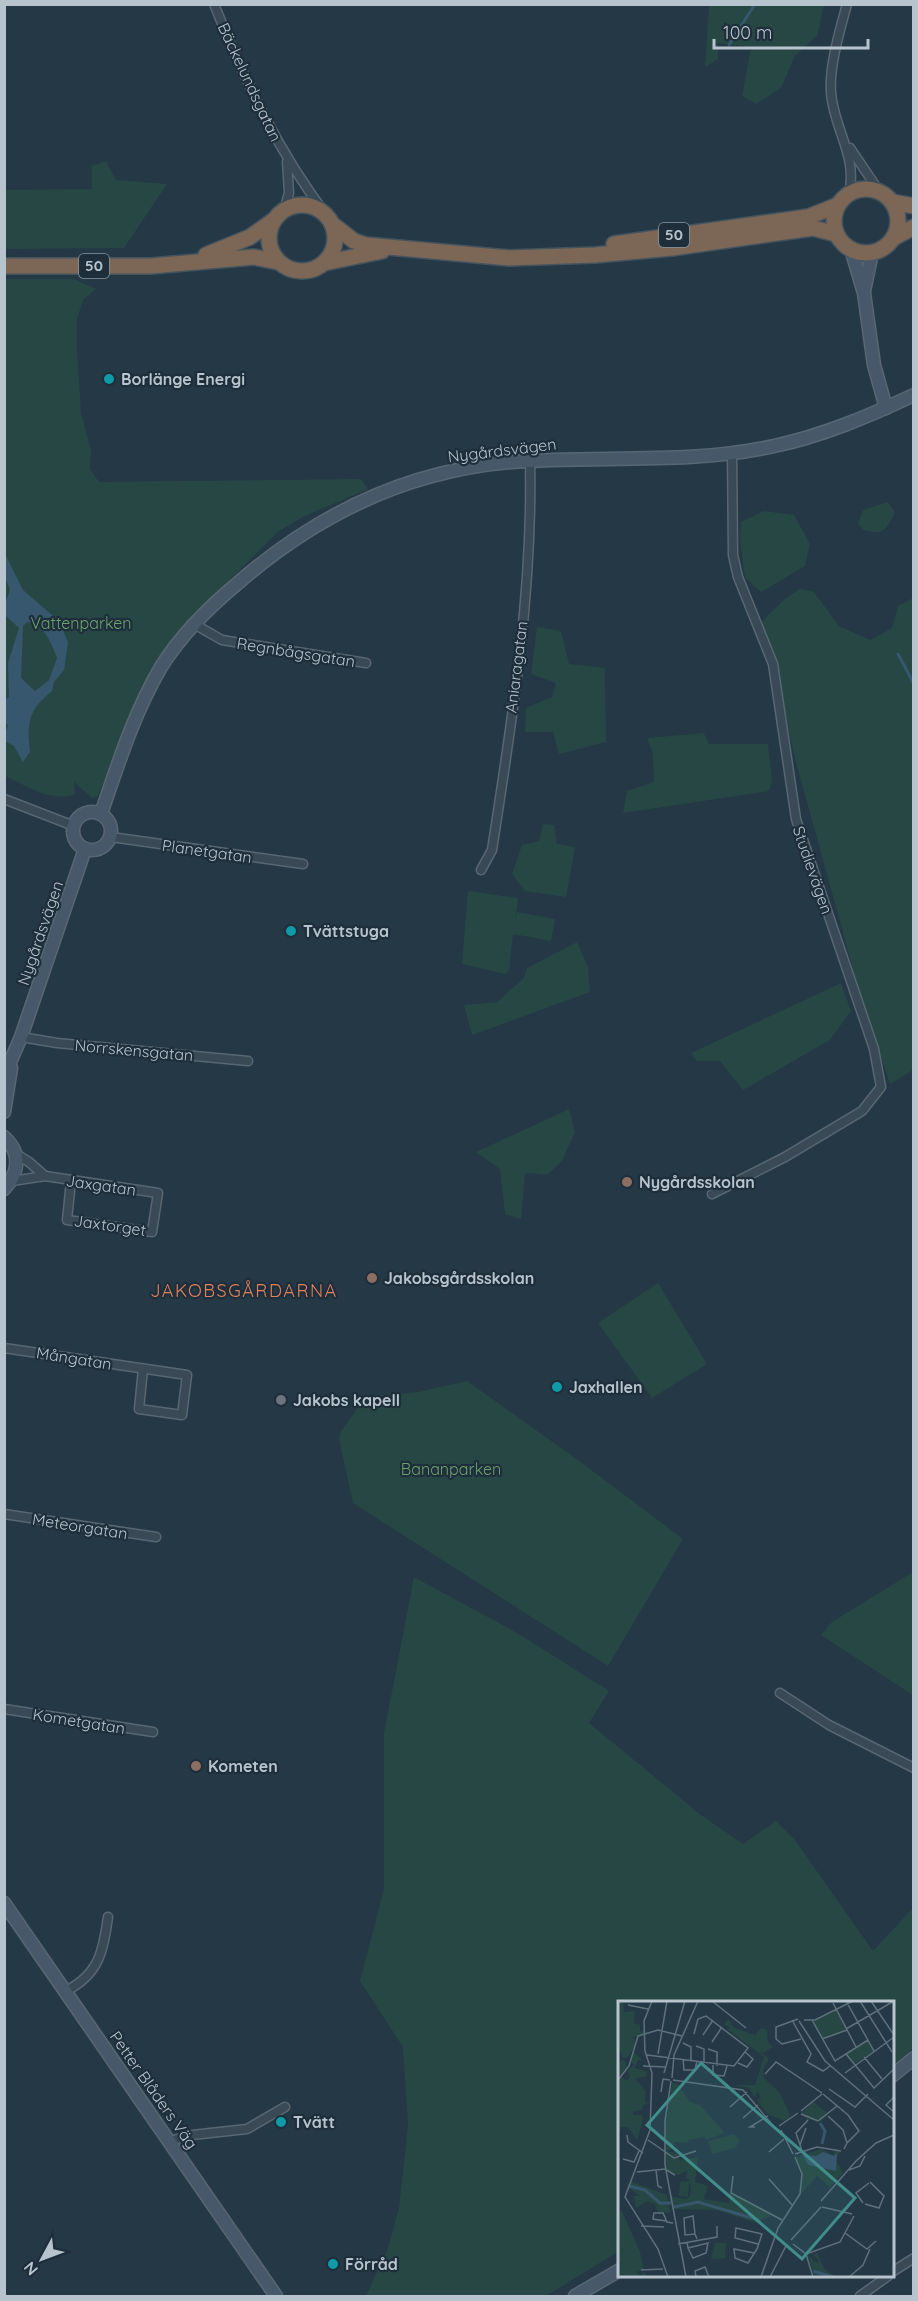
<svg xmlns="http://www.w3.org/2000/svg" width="918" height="2301" viewBox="0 0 918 2301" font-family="Quicksand,sans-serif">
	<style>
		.green { fill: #274745 }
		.water { fill: #36576e; fill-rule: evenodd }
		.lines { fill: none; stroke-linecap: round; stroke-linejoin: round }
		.stream { stroke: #36576e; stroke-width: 3 }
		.street-casing { stroke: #586772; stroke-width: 11 }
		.secondary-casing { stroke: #586772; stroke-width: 15 }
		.highway-casing { stroke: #44545f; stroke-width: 18 }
		.street { stroke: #394955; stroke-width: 8 }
		.secondary { stroke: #475968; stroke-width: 12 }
		.highway { stroke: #7c6655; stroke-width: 15 }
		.culture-dot { fill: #0f9aa8; stroke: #1e2e3a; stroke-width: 2 }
		.education-dot { fill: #8d6e63; stroke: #1e2e3a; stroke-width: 2 }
		.worship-dot { fill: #6b7280; stroke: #1e2e3a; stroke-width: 2 }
		.labels { text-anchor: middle; stroke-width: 4.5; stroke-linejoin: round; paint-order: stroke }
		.shield { fill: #1e2e3a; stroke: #8997a2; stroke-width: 1.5 }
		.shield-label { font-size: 15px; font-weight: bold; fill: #b7c4ce }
		.street-label { font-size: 16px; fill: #b7c4ce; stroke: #1e2e3a }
		.poi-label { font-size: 16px; font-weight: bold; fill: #b7c4ce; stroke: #1e2e3a; text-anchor: start }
		.park-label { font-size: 16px; fill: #6ca26f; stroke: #1e2e3a }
		.neighbourhood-label { font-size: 18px; letter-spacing: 1.5px; fill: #e1825f; stroke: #1e2e3a }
		.inset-river { fill: none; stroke: #36576e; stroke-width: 3 }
		.inset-road { fill: none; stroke: #5f707c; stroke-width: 1.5 }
		.view { fill: #418d8b; fill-opacity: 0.15; stroke: #418d8b; stroke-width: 3 }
		.inset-edge { fill: none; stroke: #b7c4ce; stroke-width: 3 }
	</style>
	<rect width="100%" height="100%" fill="#243846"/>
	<g class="green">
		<path d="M709 5V4L824 5 817 36 795 56 781 88 756 104 742 96 751 47 718 43V59L705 67Z"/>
		<path d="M106 161 116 180 167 184 124 248 5 249V190L92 189V166Z"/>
		<path d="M5 279H74L96 289 83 300 77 319V350L81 413 91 450 90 469 99 482 361 479 368 489 305 516 279 531 188 621 163 658 135 707 98 796 92 798 74 782 75 794C50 803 27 786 5 776Z"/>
		<path d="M888 502 895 513C884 532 885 535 863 530L858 523 863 510Z"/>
		<path d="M764 511 794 515 810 544 805 566 761 592 745 578 740 540 741 522Z"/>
		<path d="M800 589 814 592 839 626 870 640 892 628 898 606 913 598V1070L890 1084 855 976 794 755 774 657 760 623 786 598Z"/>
		<path d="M537 627 561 631 569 664 605 668 606 742 559 754 553 732H525L526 708 552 697 556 683 531 674Z"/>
		<path d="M704 733 709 744H768L772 781 769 791 623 813 627 791 654 782 653 754 647 738Z"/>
		<path d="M543 824 554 825 557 844 575 847 566 897 525 891 512 874 522 845 539 841Z"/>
		<path d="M468 891 518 898 515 921 517 912 555 919 551 941 513 934 509 971 505 974 462 964Z"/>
		<path d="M577 942 588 967 590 992 472 1035 464 1005 497 1002 524 978 527 968Z"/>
		<path d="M841 983 851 1011 830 1040 743 1090 720 1061H697L691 1053Z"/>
		<path d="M569 1109 575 1132 562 1161 547 1175 525 1173 521 1219 505 1214 500 1169 476 1152Z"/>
		<path d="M658 1283 707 1364 652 1398 598 1323Z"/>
		<path d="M467 1381 578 1460 683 1539 608 1666 353 1503 339 1439 341 1431 363 1401 371 1396 418 1392Z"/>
		<path d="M913 1572V1695L821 1635 832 1622Z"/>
		<path d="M414 1577 519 1634 609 1691 589 1723 701 1815 743 1844 776 1821 795 1840 873 1951 913 1908V2048L893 2066 892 2002H620L619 2251 546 2296H366L388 2248 399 2208 408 2125 403 2047 360 1981 384 1889V1733Z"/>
	</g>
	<path class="water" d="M5 554 23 590 59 621 68 642 64 670 54 682 52 691C28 710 27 723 30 752L23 762 14 746 5 741V734L8 725 5 723 4 701 9 697 8 663 19 628 6 616 5 617V604L10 590 5 577ZM27 622C44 623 52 645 57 658L49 680 35 691 21 678 23 626Z"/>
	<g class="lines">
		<g class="stream">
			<path d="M729 45 755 4"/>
			<path d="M898 654 914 684"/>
		</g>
		<g class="street-casing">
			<g id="street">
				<path d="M214 4C245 81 277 150 327 216"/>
				<path d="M847 4C840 30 829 66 831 92 833 127 858 157 849 193"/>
				<path d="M850 148 879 191"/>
				<path d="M284 210 289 193 287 162"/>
				<path d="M194 624 222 640 366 663"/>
				<path d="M4 799 74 826"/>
				<path d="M111 837 303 864"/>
				<path d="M481 870 492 850C512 721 533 591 530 461"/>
				<path d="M21 1037 57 1043 248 1061"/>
				<path d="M16 1154 29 1162 45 1176"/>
				<path d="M12 1181 45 1176 158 1193 152 1232 67 1220 71 1181"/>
				<path d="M712 1194 785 1157 862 1111 881 1087 874 1049 796 819 773 664 738 577 733 555 732 452"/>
				<path d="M4 1348 187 1375 182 1415 139 1409 143 1369"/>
				<path d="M4 1514 156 1537"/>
				<path d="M780 1693 829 1725 914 1768"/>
				<path d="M4 1709 153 1732"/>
				<path d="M66 1991C99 1974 103 1952 108 1917"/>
				<path d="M170 2141 192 2135 247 2129 285 2107"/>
				<path d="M892 2272 914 2258"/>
				<path d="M860 2296 888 2276"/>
			</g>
		</g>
		<g class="secondary-casing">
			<g id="secondary">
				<path d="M851 249 864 293 874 365 886 408"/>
				<path d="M864 291 872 253"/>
				<circle cx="92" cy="831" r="19"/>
				<path d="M101 814C118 764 134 713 161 667 181 635 209 607 238 583 316 515 407 471 511 462 598 455 688 465 774 446 822 436 869 416 914 395"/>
				<path d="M4 1076 21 1037 85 849"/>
				<path d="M4 1112 11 1068"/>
				<path d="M4 1137C22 1153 19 1173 4 1189"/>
				<path d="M4 1903 276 2296"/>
				<path d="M892 2076 914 2058"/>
				<path d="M575 2296 620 2270"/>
			</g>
		</g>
		<g class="highway-casing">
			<g id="highway">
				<circle cx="866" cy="221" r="32"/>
				<path d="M892 202 914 206"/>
				<circle cx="302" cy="238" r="33"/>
				<path d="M332 224 354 241 366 245 509 258 595 255 672 248 813 228 836 234"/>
				<path d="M893 238 914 227"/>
				<path d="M614 244 808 217 838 205"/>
				<path d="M206 255 250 237 274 220"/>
				<path d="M324 263 382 251"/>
				<path d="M4 266H151L254 257 278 262"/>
			</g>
		</g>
		<use href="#street" class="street"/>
		<use href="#secondary" class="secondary"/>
		<use href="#highway" class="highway"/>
	</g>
	<g class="culture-dot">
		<circle cx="109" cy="379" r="6"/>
		<circle cx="291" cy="931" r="6"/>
		<circle cx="557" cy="1387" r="6"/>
		<circle cx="281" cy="2122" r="6"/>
		<circle cx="333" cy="2264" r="6"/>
	</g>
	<g class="education-dot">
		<circle cx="627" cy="1182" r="6"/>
		<circle cx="372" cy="1278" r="6"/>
		<circle cx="196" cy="1766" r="6"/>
	</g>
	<circle class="worship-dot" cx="281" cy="1400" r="6"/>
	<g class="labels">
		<g class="shield">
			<rect x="659" y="223" width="30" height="24" rx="4.5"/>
			<rect x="79" y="254" width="30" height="24" rx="4.5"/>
		</g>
		<g class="shield-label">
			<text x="674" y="240">50</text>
			<text x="94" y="271">50</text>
		</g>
		<g class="street-label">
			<text transform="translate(250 82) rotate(65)" y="6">Bäckelundsgatan</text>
			<text transform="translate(502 450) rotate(-7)" y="6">Nygårdsvägen</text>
			<text transform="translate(296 652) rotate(9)" y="6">Regnbågsgatan</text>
			<text transform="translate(516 667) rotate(-83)" y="6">Aniaragatan</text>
			<text transform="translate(207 851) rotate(8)" y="6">Planetgatan</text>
			<text transform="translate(813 870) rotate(71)" y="6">Studievägen</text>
			<text transform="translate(40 933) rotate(-71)" y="6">Nygårdsvägen</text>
			<text transform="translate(134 1050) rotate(5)" y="6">Norrskensgatan</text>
			<text transform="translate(101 1185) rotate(8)" y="6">Jaxgatan</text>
			<text transform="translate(110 1225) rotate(8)" y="6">Jaxtorget</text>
			<text transform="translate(74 1358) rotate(9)" y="6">Mångatan</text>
			<text transform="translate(80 1526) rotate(9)" y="6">Meteorgatan</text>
			<text transform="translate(79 1721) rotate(9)" y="6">Kometgatan</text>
			<text transform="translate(154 2090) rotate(55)" y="6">Petter Blåders Väg</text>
		</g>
		<g class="poi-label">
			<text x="121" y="385">Borlänge Energi</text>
			<text x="303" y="937">Tvättstuga</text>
			<text x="639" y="1188">Nygårdsskolan</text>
			<text x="384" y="1284">Jakobsgårdsskolan</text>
			<text x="569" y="1393">Jaxhallen</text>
			<text x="293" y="1406">Jakobs kapell</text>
			<text x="208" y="1772">Kometen</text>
			<text x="293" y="2128">Tvätt</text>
			<text x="345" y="2270">Förråd</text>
		</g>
		<g class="park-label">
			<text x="81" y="629">Vattenparken</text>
			<text x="451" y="1475">Bananparken</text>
		</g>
		<g class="neighbourhood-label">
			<text x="244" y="1297">JAKOBSGÅRDARNA</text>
		</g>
	</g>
	<g transform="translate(618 2001)">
		<rect width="276" height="276" fill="#243846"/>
		<path d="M0 0H5L6 11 17 10 16 22 22 24V31L26 29V33L10 38 16 37 17 45 9 57H4L3 51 0 53ZM218 9 228 29 205 37 195 21ZM110 18 117 27 137 34 143 27 149 29 150 41 155 46 145 52 140 49 151 58 145 68 146 77 161 91 171 111 172 117 167 120 151 114 138 99 143 98 140 90 136 96 131 87 115 84H137L146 56 109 28 112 27 106 23ZM250 39 256 50 236 63 228 53ZM16 51 25 60 20 59 16 67 28 70 29 75 17 78 28 90 27 101H33L25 104 24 109 15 110V114H24L25 119 19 139 10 126H3L0 136V64L5 58 8 61 9 67 2 75 9 80 12 76 10 69 16 64 13 61ZM54 82 60 83 71 100 83 105 107 132 88 139 87 136 70 139V142L56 141V147L49 150 60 153 62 160 80 156 77 181 90 185 86 198 111 202 112 193 151 211V216L144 218V224L99 209 54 208 51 195 68 198 72 195 73 185 71 182 70 196 61 195 62 181 73 180 68 177 69 170 60 174 48 168V121ZM195 101 211 113 203 120 190 119 183 113ZM116 133 122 139 117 147 94 153 90 140ZM203 148 215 154 217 149 222 150 218 159 225 172 212 186 199 175 183 193 184 173 178 156ZM12 180 49 194 52 212 40 211 37 203 29 200 18 207 16 195H22L9 186ZM0 209 4 210 22 251 26 269 18 271 23 275 26 270 28 276H0ZM97 242H108L107 257 93 258ZM199 252 207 269 218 276 196 274 190 254 198 262 201 260 195 253Z" fill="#274745"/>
		<path d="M205 151 216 155 219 152 218 170 190 164 185 154 198 155Z" fill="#36576e"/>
		<path class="inset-river" d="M202 122 207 130 204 143M11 185 27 189 42 202H53M56 206 80 201 141 219M195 270 215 276"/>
		<path class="inset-road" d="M34 0 26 20 27 50 34 72 32 129 7 196 40 248 50 276M94 0 128 27M228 0 256 50M242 0 274 51M253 0 276 34M215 2 238 46M10 4 30 8M180 18 158 26V38L164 43 183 38M174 19 193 53 189 61 205 70 212 65M186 19H197L235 0M194 19 217 60 250 39M181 20 207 60 276 119M228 28 276 0M85 34 95 19M204 38 229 29M94 41 104 26M65 42 73 46V59M78 45 86 48V62M90 48 99 51V65M40 53 49 0M228 53 256 87 276 68M29 54 116 65 130 47 88 15 80 18 76 33M246 56 264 78M65 58 66 69H77L79 60M120 62 129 66 135 58 127 51M95 64V74L106 75 109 65M25 65 47 66M46 72 67 0M227 72 276 36M147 73 158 61 204 92M54 77 56 54 80 0M0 79 11 65 20 35 40 29 64 35M55 79 125 89 157 127M53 80 47 120V164L68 276M211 88 237 106 250 93M43 91 45 78 52 79M205 93 230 114 241 130 229 142M276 96 268 104 276 111M112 106 129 91M183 110 204 93M183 113 200 120 219 105M210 115 225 129 229 142 226 148M125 117 140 104M161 125 180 112M137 126H132L150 115M163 129 175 153M9 134 10 141 25 152M30 139 56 157 78 150M182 144 188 127M184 150 178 132 190 119M151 151 166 138M177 153 199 146 223 150M5 158 16 161 21 150M38 169 40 185 44 187M231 169 242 165 247 155M19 171 47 168 57 174M115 175 113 192 164 219M151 178 175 205M203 200 238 160 258 142 276 134M245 202 238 192 251 182M247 203 261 207 266 195 252 181M204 206 234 213M48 220 35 218 36 212H45L49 221 55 222M23 225 46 226M227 232 249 248 258 240M77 233 75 215 66 217 67 234 77 233 79 238M173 239 203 206M69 241 70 247 90 242 88 252 75 257 70 247M60 243 99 236V225M175 243 188 253 195 276M136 252 116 248 117 257 130 262 139 248 144 233 118 227 117 237 140 243M188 253 222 241 236 215M23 269 45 268M78 276 77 270 87 266 91 276M143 276 160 227 182 193 184 173 177 156M152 276 169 243M231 276 245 264 252 248"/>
		<path class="view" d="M83 62 237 197 184 258 29 124Z"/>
		<rect width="276" height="276" class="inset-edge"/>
	</g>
	<rect width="918" height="2301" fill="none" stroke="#b7c4ce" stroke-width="12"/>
	<g transform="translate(42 2259) rotate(229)" stroke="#1e2e3a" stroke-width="4.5" paint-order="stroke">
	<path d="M0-4.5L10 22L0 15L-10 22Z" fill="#b7c4ce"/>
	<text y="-9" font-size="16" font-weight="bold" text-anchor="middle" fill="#b7c4ce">N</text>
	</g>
	<path d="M714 39v9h154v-9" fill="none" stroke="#b7c4ce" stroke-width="3"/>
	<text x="723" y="39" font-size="18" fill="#b7c4ce" stroke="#1e2e3a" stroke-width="4.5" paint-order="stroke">100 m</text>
</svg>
